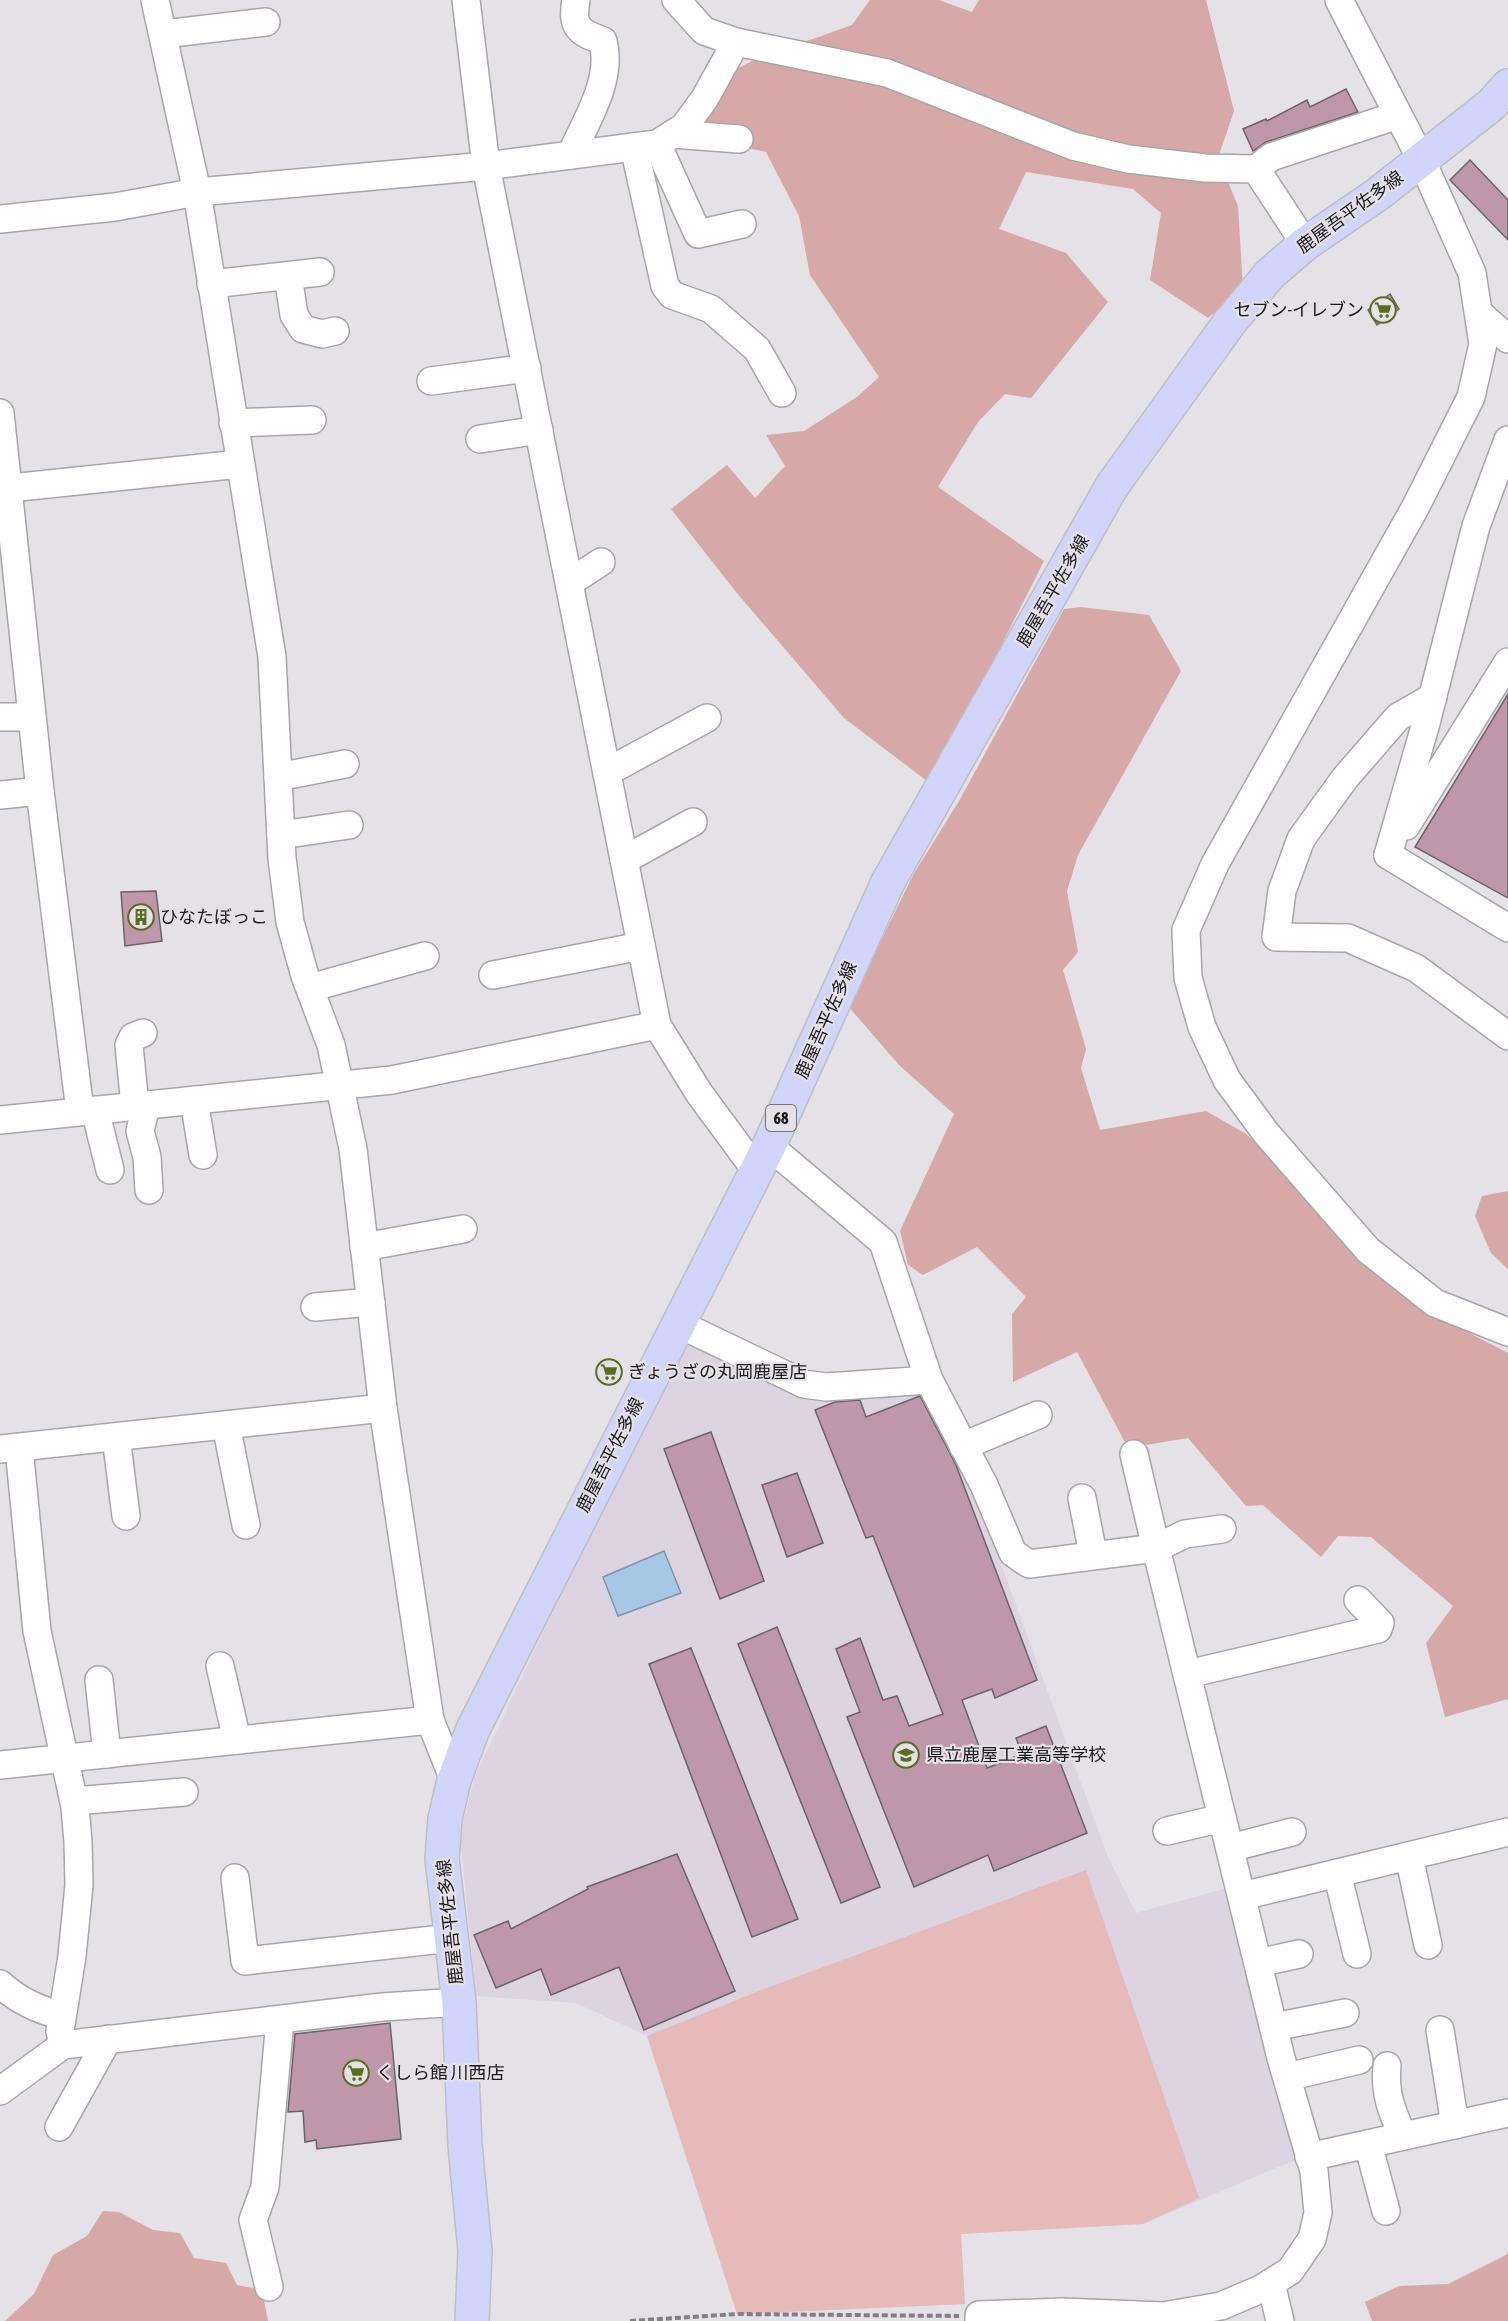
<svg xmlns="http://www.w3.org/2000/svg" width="1508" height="2321" viewBox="0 0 1508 2321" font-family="'Asap Condensed','Noto Sans JP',sans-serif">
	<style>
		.built { fill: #dcd4e1 }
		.green { fill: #e5bab8 }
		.forest { fill: #d6a8a7 }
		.water { fill: #a7c8e5; stroke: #7d94a8; stroke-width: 1.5 }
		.building { fill: #be97ab; stroke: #6a6467; stroke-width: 1.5 }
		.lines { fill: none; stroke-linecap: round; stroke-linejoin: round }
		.minor-casing { stroke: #a8a5aa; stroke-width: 30 }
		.major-casing { stroke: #bfbfbf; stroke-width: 36 }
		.path { stroke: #817f83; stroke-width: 4; stroke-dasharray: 6 3; stroke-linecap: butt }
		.minor { stroke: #fff; stroke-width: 27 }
		.major { stroke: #d1d5fb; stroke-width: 33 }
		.labels { text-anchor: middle; stroke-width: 4.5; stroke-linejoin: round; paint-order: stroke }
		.shield { fill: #e4e1e7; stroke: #575558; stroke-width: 1.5 }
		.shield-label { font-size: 16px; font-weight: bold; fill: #1a191b }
		.street-label { font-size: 18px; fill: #1a191b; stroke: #e4e1e7 }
		.poi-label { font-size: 18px; fill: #1a191b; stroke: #e4e1e7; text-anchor: start }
	</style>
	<rect width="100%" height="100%" fill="#e4e1e7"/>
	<path class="built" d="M684 1336 775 1383 839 1401 936 1386 1108 1857 1136 1913 1231 1887 1300 2158 1143 2224 961 2234 965 2304 737 2314 647 2036 576 2003 476 1996 460 1834 475 1776Z"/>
	<path class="green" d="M1086 1870 1199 2198 1143 2224 961 2234 965 2304 737 2314 647 2036 764 1989Z"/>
	<g class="forest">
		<path d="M870 0H939L972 12 979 0H1206L1234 111 1218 158 1238 206 1243 289 1208 318 1150 280 1161 213 1133 189 1026 172 999 229 1066 253 1108 302 1031 398 1005 394 978 422 938 487 1044 561 931 784 844 718 736 592 671 509 727 465 755 498 785 466 766 435 804 431 857 397 879 377 810 275 799 216 766 152 694 136 729 73 756 59 852 25Z"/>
		<path d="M1081 607 1149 615 1181 671 1078 855 1067 891 1078 952 1063 970 1086 1049 1081 1068 1100 1130 1206 1111 1246 1134 1272 1157 1361 1263 1415 1305 1508 1353V1699L1445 1717 1426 1643 1453 1606 1371 1537 1338 1536 1321 1557 1263 1505 1246 1506 1188 1438 1128 1448 1077 1352 1013 1382 1012 1314 1026 1297 977 1247 923 1275 908 1265 900 1231 954 1114 899 1065 849 1007 913 875 959 801 1064 609Z"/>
		<path d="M1508 1191V1269L1491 1253 1475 1216 1482 1196Z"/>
		<path d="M103 2211 119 2212 153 2230 180 2233 194 2258 226 2263 237 2285 262 2290 268 2321H5L34 2294 53 2255 87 2236Z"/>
		<path d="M1508 2254V2321H1372L1365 2302 1399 2286 1448 2284Z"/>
	</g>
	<path class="water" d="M664 1551 681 1593 618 1616 603 1577Z"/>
	<g class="building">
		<path d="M1346 89 1358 112 1266 142 1253 151 1243 129 1266 119 1267 121 1307 100 1310 107Z"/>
		<path d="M1470 160 1508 200V240L1450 180Z"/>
		<path d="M1390 294 1399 309 1377 325 1368 310Z"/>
		<path d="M1508 694V898L1415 847Z"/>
		<path d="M156 891 162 941 125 946 121 892Z"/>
		<path d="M920 1396 956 1465 1037 1680 995 1698 992 1689 962 1700 987 1768 1022 1754 1016 1738 1046 1726 1087 1833 994 1871 988 1855 914 1887 847 1717 860 1712 836 1649 860 1638 883 1700 897 1696 909 1726 943 1714 873 1536 866 1538 815 1410 835 1402 860 1400 866 1417Z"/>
		<path d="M711 1432 764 1581 720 1599 664 1449Z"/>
		<path d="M797 1473 823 1543 787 1557 762 1485Z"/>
		<path d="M777 1627 880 1887 841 1903 738 1644Z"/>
		<path d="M691 1648 798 1919 752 1937 649 1664Z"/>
		<path d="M677 1854 735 1991 644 2030 619 1967 551 1995 541 1969 496 1988 474 1935 508 1921 511 1929 588 1889 587 1887Z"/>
		<path d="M390 2023 401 2139 317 2149 316 2140 305 2142 303 2111 288 2112 295 2034Z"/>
	</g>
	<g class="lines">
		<g class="minor-casing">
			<g id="minor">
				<path d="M155 0 197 192 272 657 282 858 290 922 305 976 331 1045 353 1149 383 1408 430 1720 454 1780"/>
				<path d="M466 0 486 166 657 1025 699 1093 755 1169"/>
				<path d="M676 0 704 31 736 42 887 73 1073 146 1128 159 1205 168 1256 169 1305 244"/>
				<path d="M1339 0 1421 159 1472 273 1483 344 1471 397 1415 508 1215 864 1186 930 1188 978 1202 1027 1227 1080 1266 1133 1368 1250 1435 1303 1508 1332"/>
				<path d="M164 34 266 22"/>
				<path d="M673 134 739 139"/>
				<path d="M657 144 698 234 742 224"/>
				<path d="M634 147 665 286 672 295 711 309 757 349 782 393"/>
				<path d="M571 155C586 120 613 81 603 41 579 32 571 28 576 0"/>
				<path d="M1256 169 1271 157 1398 115"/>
				<path d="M0 219 115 207 197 192 486 166 657 144 684 127 705 98 736 42"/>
				<path d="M288 276 294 315 303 329 322 334 335 331"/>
				<path d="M211 284 320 272"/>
				<path d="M1480 314 1508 339"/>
				<path d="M431 381 527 368"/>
				<path d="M0 413 40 791 80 1111"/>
				<path d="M233 423 312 420"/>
				<path d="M480 439 539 430"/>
				<path d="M0 489 240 464"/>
				<path d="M570 582 601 562"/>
				<path d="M1433 697 1398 717 1345 778 1301 839 1282 891 1276 937 1348 938 1416 968 1508 1036"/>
				<path d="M0 717H32"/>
				<path d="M607 772 707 718"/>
				<path d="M278 777 345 764"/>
				<path d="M0 795 40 791"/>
				<path d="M1406 826 1508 662"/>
				<path d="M281 835 349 825"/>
				<path d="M1388 855 1426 723 1476 526 1508 440"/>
				<path d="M1388 855 1508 928"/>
				<path d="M624 860 693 822"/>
				<path d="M493 975 641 946"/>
				<path d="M310 988 425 956"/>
				<path d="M194 1100 203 1155"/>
				<path d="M146 1105 140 1131 147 1157 149 1190"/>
				<path d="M135 1106 129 1045 133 1037 143 1033"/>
				<path d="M95 1110 110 1170"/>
				<path d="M0 1120 392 1080 657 1025"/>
				<path d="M769 1146 883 1242 929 1380 984 1485 1013 1553 1029 1564 1156 1548 1281 2058 1314 2171 1318 2213 1312 2239 1290 2271 1261 2289 1221 2306 1163 2316 1062 2312 979 2315V2321"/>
				<path d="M364 1247 463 1229"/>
				<path d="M315 1307 371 1302"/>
				<path d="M677 1323 804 1384 826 1387 929 1380"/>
				<path d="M226 1425 246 1525"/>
				<path d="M116 1437 126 1516"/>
				<path d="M963 1446 1038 1415"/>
				<path d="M19 1448 37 1631 75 1807 78 1842 79 1885 72 1956 60 2031 63 2045"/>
				<path d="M0 1449 383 1408"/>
				<path d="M1134 1454 1156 1548 1185 1534 1222 1529"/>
				<path d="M1082 1498 1093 1554"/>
				<path d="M220 1666 237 1740"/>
				<path d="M1188 1674 1378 1629 1380 1623 1358 1600"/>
				<path d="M99 1680 107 1754"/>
				<path d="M0 1765 430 1720"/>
				<path d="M74 1801 184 1792"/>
				<path d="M1167 1831 1222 1818"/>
				<path d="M1230 1848 1292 1832"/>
				<path d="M1409 1856 1428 1945"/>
				<path d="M1337 1873 1357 1954"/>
				<path d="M235 1878 245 1961 451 1938"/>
				<path d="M1242 1896 1508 1832"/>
				<path d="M1258 1963 1299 1954"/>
				<path d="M0 1984C19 2001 37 2009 62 2016"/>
				<path d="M1274 2027 1345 2013"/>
				<path d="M1440 2030 1455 2125"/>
				<path d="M1387 2066C1384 2093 1392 2112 1403 2136"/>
				<path d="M1287 2077 1359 2060"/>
				<path d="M0 2091 63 2045 382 2007 459 2002"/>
				<path d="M59 2127 108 2039"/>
				<path d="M1368 2144 1386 2211"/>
				<path d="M1309 2157 1508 2113"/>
				<path d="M1271 2283 1280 2321"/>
				<path d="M269 2287 253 2220 265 2187 280 2020"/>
			</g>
		</g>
		<g class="major-casing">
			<path id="major" d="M472 2321 475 2251 465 2145 459 2002 442 1859 445 1819 454 1780 473 1729 769 1146 888 882 1112 486 1230 322 1270 274 1305 244 1378 194 1491 105 1508 86"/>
		</g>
		<path class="path" d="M630 2321 737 2314 959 2316"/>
		<use href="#minor" class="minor"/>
		<use href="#major" class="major"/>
	</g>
	<defs>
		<g id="supermarket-ring" transform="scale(1.35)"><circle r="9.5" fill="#e4e1e7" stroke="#596d1c" stroke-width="1.5"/><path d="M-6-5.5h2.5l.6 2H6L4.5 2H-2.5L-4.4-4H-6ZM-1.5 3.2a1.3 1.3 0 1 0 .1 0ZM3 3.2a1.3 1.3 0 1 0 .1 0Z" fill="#596d1c"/></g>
		<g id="building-ring" transform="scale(1.35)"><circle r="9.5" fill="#e4e1e7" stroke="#596d1c" stroke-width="1.5"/><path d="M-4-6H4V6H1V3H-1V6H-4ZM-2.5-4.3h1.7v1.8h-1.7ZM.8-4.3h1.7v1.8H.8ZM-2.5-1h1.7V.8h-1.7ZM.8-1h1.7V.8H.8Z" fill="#596d1c"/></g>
		<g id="school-ring" transform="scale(1.35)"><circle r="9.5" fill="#e4e1e7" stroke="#596d1c" stroke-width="1.5"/><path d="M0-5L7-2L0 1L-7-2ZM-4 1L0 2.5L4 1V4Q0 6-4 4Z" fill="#596d1c"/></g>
	</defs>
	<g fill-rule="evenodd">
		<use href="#supermarket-ring" x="1383" y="310"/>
		<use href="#building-ring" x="141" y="917"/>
		<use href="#supermarket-ring" x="609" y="1372"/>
		<use href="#school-ring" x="906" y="1755"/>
		<use href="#supermarket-ring" x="356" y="2073"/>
	</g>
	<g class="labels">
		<rect class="shield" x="766" y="1105" width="30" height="26" rx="4.5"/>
		<g class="shield-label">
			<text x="781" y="1124">68</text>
		</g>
		<g class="street-label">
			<text transform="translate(1350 212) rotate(-36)" y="6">鹿屋吾平佐多線</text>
			<text transform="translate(1053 591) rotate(-60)" y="6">鹿屋吾平佐多線</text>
			<text transform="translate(826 1020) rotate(-66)" y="6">鹿屋吾平佐多線</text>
			<text transform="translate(610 1455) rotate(-63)" y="6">鹿屋吾平佐多線</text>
			<text transform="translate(450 1922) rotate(-96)" y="6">鹿屋吾平佐多線</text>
		</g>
		<g class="poi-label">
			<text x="1364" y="316" text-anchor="end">セブン-イレブン</text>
			<text x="160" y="923">ひなたぼっこ</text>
			<text x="628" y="1378">ぎょうざの丸岡鹿屋店</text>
			<text x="926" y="1761">県立鹿屋工業高等学校</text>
			<text x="376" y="2079">くしら館 川西店</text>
		</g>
	</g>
</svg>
